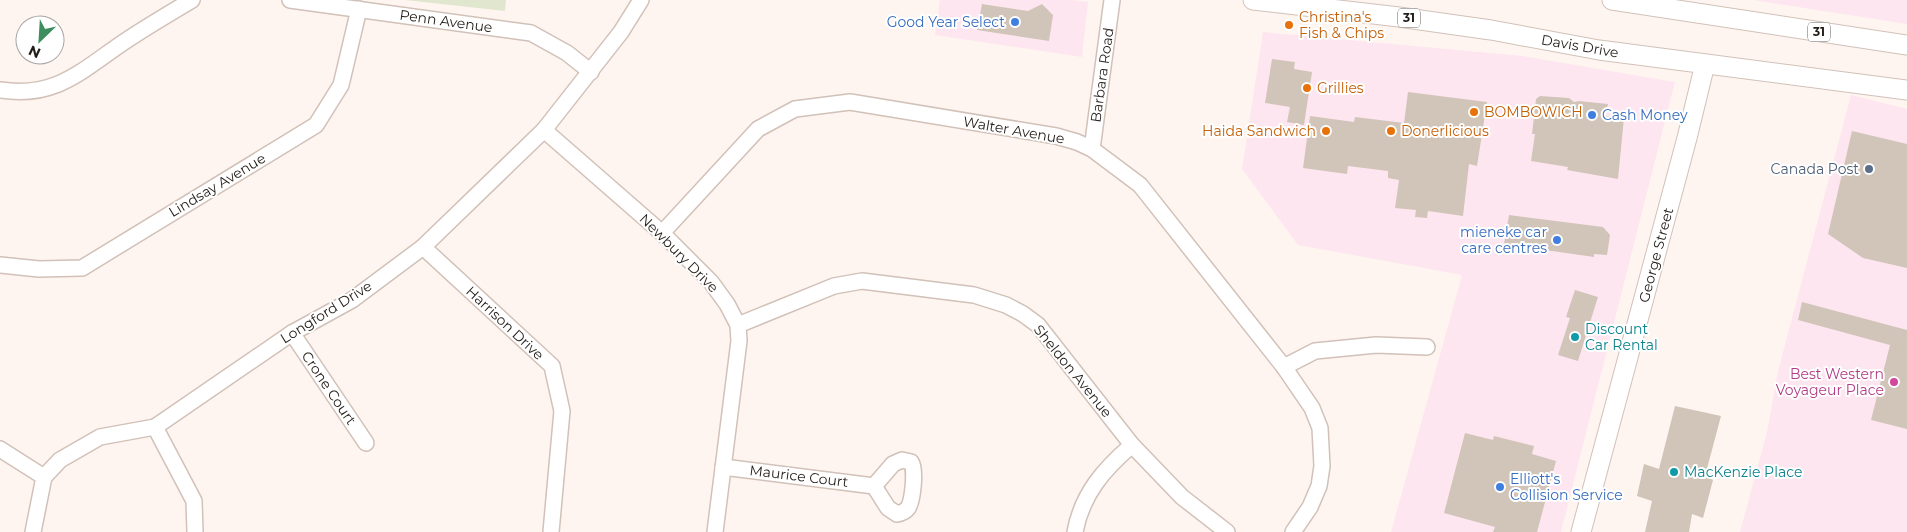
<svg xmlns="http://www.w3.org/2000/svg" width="1907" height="532" viewBox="0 0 1907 532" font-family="Montserrat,sans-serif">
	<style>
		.commercial { fill: #fee6f0 }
		.green { fill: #e0e7ce }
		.building { fill: #d1c4b9 }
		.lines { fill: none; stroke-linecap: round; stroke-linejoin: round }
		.minor-casing { stroke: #d1c1b8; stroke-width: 18 }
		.major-casing { stroke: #d1c1b8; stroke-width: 21 }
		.minor { stroke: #fff; stroke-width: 15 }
		.major { stroke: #fff; stroke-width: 19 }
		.shop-dot { fill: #3f7fe0; stroke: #fff; stroke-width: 2 }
		.food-dot { fill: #e8710a; stroke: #fff; stroke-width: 2 }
		.service-dot { fill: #5c6f8a; stroke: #fff; stroke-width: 2 }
		.culture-dot { fill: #0f9aa8; stroke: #fff; stroke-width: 2 }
		.hotel-dot { fill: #d1479c; stroke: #fff; stroke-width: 2 }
		.labels { text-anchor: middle; stroke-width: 4; stroke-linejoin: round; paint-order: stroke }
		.shield { fill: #fff; stroke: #64605e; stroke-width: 1 }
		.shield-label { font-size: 12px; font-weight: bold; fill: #221c19 }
		.food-label { font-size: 14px; fill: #c56008; stroke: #fff; text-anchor: start }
		.street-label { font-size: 14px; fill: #221c19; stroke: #fff }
		.shop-label { font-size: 14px; fill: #366cbe; stroke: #fff; text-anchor: end }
		.service-label { font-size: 14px; fill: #4e5e75; stroke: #fff; text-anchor: end }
		.culture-label { font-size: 14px; fill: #0d838f; stroke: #fff; text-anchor: start }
		.hotel-label { font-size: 14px; fill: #b23c85; stroke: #fff; text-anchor: end }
	</style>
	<rect width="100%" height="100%" fill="#fff5f0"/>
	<g class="commercial">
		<path d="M940 0H1071L1088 2 1082 57 935 35Z"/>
		<path d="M1753 0H1907V24Z"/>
		<path d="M1263 32 1523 56 1675 82 1561 532H1391L1462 275 1298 245 1242 169Z"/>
		<path d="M1851 95 1907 109V532H1740L1767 432 1778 371Z"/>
	</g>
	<path class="green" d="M405 0H506L505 11Z"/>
	<g class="building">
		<path d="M982 4 1028 11 1042 4 1053 15 1049 41 977 30Z"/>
		<path d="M1272 59 1295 62 1294 69 1312 72 1304 125 1287 122 1290 107 1265 103Z"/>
		<path d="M1408 92 1487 102 1477 166 1469 164 1463 216 1428 211 1427 218 1415 217 1416 210 1395 208 1399 180 1388 178V171L1348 166 1347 174 1303 168 1310 116 1354 122 1355 117 1404 123Z"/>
		<path d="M1540 96 1569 98 1574 102 1579 101 1608 104 1605 116 1624 118 1618 179 1567 170 1568 167 1531 161 1535 134H1532L1536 99Z"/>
		<path d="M1852 131 1907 144V268L1863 258 1828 234Z"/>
		<path d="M1509 215 1603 227 1610 235 1607 255 1594 254V257L1504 244Z"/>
		<path d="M1575 290 1598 297 1578 361 1558 355 1570 318 1566 317Z"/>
		<path d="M1802 302 1907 330V429L1871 420 1890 345 1798 320Z"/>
		<path d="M1675 406 1721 416 1705 476 1713 480 1703 518 1692 514 1689 532H1645L1652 501 1637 496 1644 464 1659 469Z"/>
		<path d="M1465 433 1493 440 1494 436 1534 446 1532 454 1556 461 1537 532H1493L1495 527 1444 513Z"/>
	</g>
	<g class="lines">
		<g class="minor-casing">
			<g id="minor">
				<path d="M290 0 531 33 567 53 591 72"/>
				<path d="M0 90C57 99 83 69 127 40 148 26 170 13 192 0"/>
				<path d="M544 130 662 233 711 282 727 304 738 325 739 341 715 532"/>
				<path d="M1092 149 1112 0"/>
				<path d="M662 233 758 129 795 109 850 102 1056 136 1077 142 1092 149 1140 185 1284 367 1312 408 1320 428 1322 466 1319 486 1310 507 1293 532"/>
				<path d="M423 247 552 366 562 411 551 532"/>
				<path d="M0 265 39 269 82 268 316 125 341 85 359 9"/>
				<path d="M738 325 834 286 862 281 974 295 1006 305 1023 314 1038 325 1132 445 1182 497 1227 532"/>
				<path d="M292 333 366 443"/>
				<path d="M1284 367 1315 351 1376 345 1427 347"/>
				<path d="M155 427 194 501 195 532"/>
				<path d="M0 449 44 477"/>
				<path d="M902 460 911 462C916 469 913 500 908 508 905 512 902 513 897 514L888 508 874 486 893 464Z"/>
				<path d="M723 467 874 486"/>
				<path d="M33 532 44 477 60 460 100 437 155 427 292 333 352 300 423 247 544 130 621 32 641 0"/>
				<path d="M1075 532C1082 494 1104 469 1132 445"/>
			</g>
		</g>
		<g class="major-casing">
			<g id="major">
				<path d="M1253 0 1399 17 1491 30 1599 50 1907 90"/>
				<path d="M1612 0 1907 45"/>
				<path d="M1581 532 1687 138 1705 64"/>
			</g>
		</g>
		<use href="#minor" class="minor"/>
		<use href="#major" class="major"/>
	</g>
	<g class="shop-dot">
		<circle cx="1015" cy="22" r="5"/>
		<circle cx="1592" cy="115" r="5"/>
		<circle cx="1557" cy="240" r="5"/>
		<circle cx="1500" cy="487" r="5"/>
	</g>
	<g class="food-dot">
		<circle cx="1289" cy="25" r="5"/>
		<circle cx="1307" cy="88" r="5"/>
		<circle cx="1474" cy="112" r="5"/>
		<circle cx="1326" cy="131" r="5"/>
		<circle cx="1391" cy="131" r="5"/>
	</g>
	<circle class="service-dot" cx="1869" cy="169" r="5"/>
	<g class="culture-dot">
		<circle cx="1575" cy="337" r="5"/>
		<circle cx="1674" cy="472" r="5"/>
	</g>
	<circle class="hotel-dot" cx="1894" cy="382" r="5"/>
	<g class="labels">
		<g class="shield">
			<rect x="1398" y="8.5" width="22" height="19" rx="4"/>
			<rect x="1808" y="22.5" width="22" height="19" rx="4"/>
		</g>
		<g class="shield-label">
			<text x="1409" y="22">31</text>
			<text x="1819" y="36">31</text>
		</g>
		<g class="food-label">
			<text x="1299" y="22">Christina's<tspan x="1299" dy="16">Fish &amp; Chips</tspan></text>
			<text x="1317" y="93">Grillies</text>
			<text x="1484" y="117">BOMBOWICH</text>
			<text x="1316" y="136" text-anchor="end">Haida Sandwich</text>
			<text x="1401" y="136">Donerlicious</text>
		</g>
		<g class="street-label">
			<text transform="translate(446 21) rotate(8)" y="5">Penn Avenue</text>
			<text transform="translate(1580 46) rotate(10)" y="5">Davis Drive</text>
			<text transform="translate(1102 75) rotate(-82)" y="5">Barbara Road</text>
			<text transform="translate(1014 130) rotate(10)" y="5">Walter Avenue</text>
			<text transform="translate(217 185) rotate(-31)" y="5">Lindsay Avenue</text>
			<text transform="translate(679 253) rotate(45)" y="5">Newbury Drive</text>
			<text transform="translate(1656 255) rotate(-75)" y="5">George Street</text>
			<text transform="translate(326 312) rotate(-32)" y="5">Longford Drive</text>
			<text transform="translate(505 323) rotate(43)" y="5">Harrison Drive</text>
			<text transform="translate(1073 371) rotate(51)" y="5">Sheldon Avenue</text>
			<text transform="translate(329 388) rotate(56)" y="5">Crone Court</text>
			<text transform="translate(799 476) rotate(7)" y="5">Maurice Court</text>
		</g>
		<g class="shop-label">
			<text x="1005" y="27">Good Year Select</text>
			<text x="1602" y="120" text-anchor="start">Cash Money</text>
			<text x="1547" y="237">mieneke car<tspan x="1547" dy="16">care centres</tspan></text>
			<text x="1510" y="484" text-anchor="start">Elliott's<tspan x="1510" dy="16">Collision Service</tspan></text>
		</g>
		<g class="service-label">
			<text x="1859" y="174">Canada Post</text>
		</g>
		<g class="culture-label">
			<text x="1585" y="334">Discount<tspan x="1585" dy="16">Car Rental</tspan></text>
			<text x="1684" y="477">MacKenzie Place</text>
		</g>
		<g class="hotel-label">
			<text x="1884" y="379">Best Western<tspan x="1884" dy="16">Voyageur Place</tspan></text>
		</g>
	</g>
	<g transform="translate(40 40) rotate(205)"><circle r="24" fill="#ffffff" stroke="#a7a4a3"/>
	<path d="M0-4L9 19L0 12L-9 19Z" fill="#3d8e5f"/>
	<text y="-8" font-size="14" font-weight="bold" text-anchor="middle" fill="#221c19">N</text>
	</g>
</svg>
